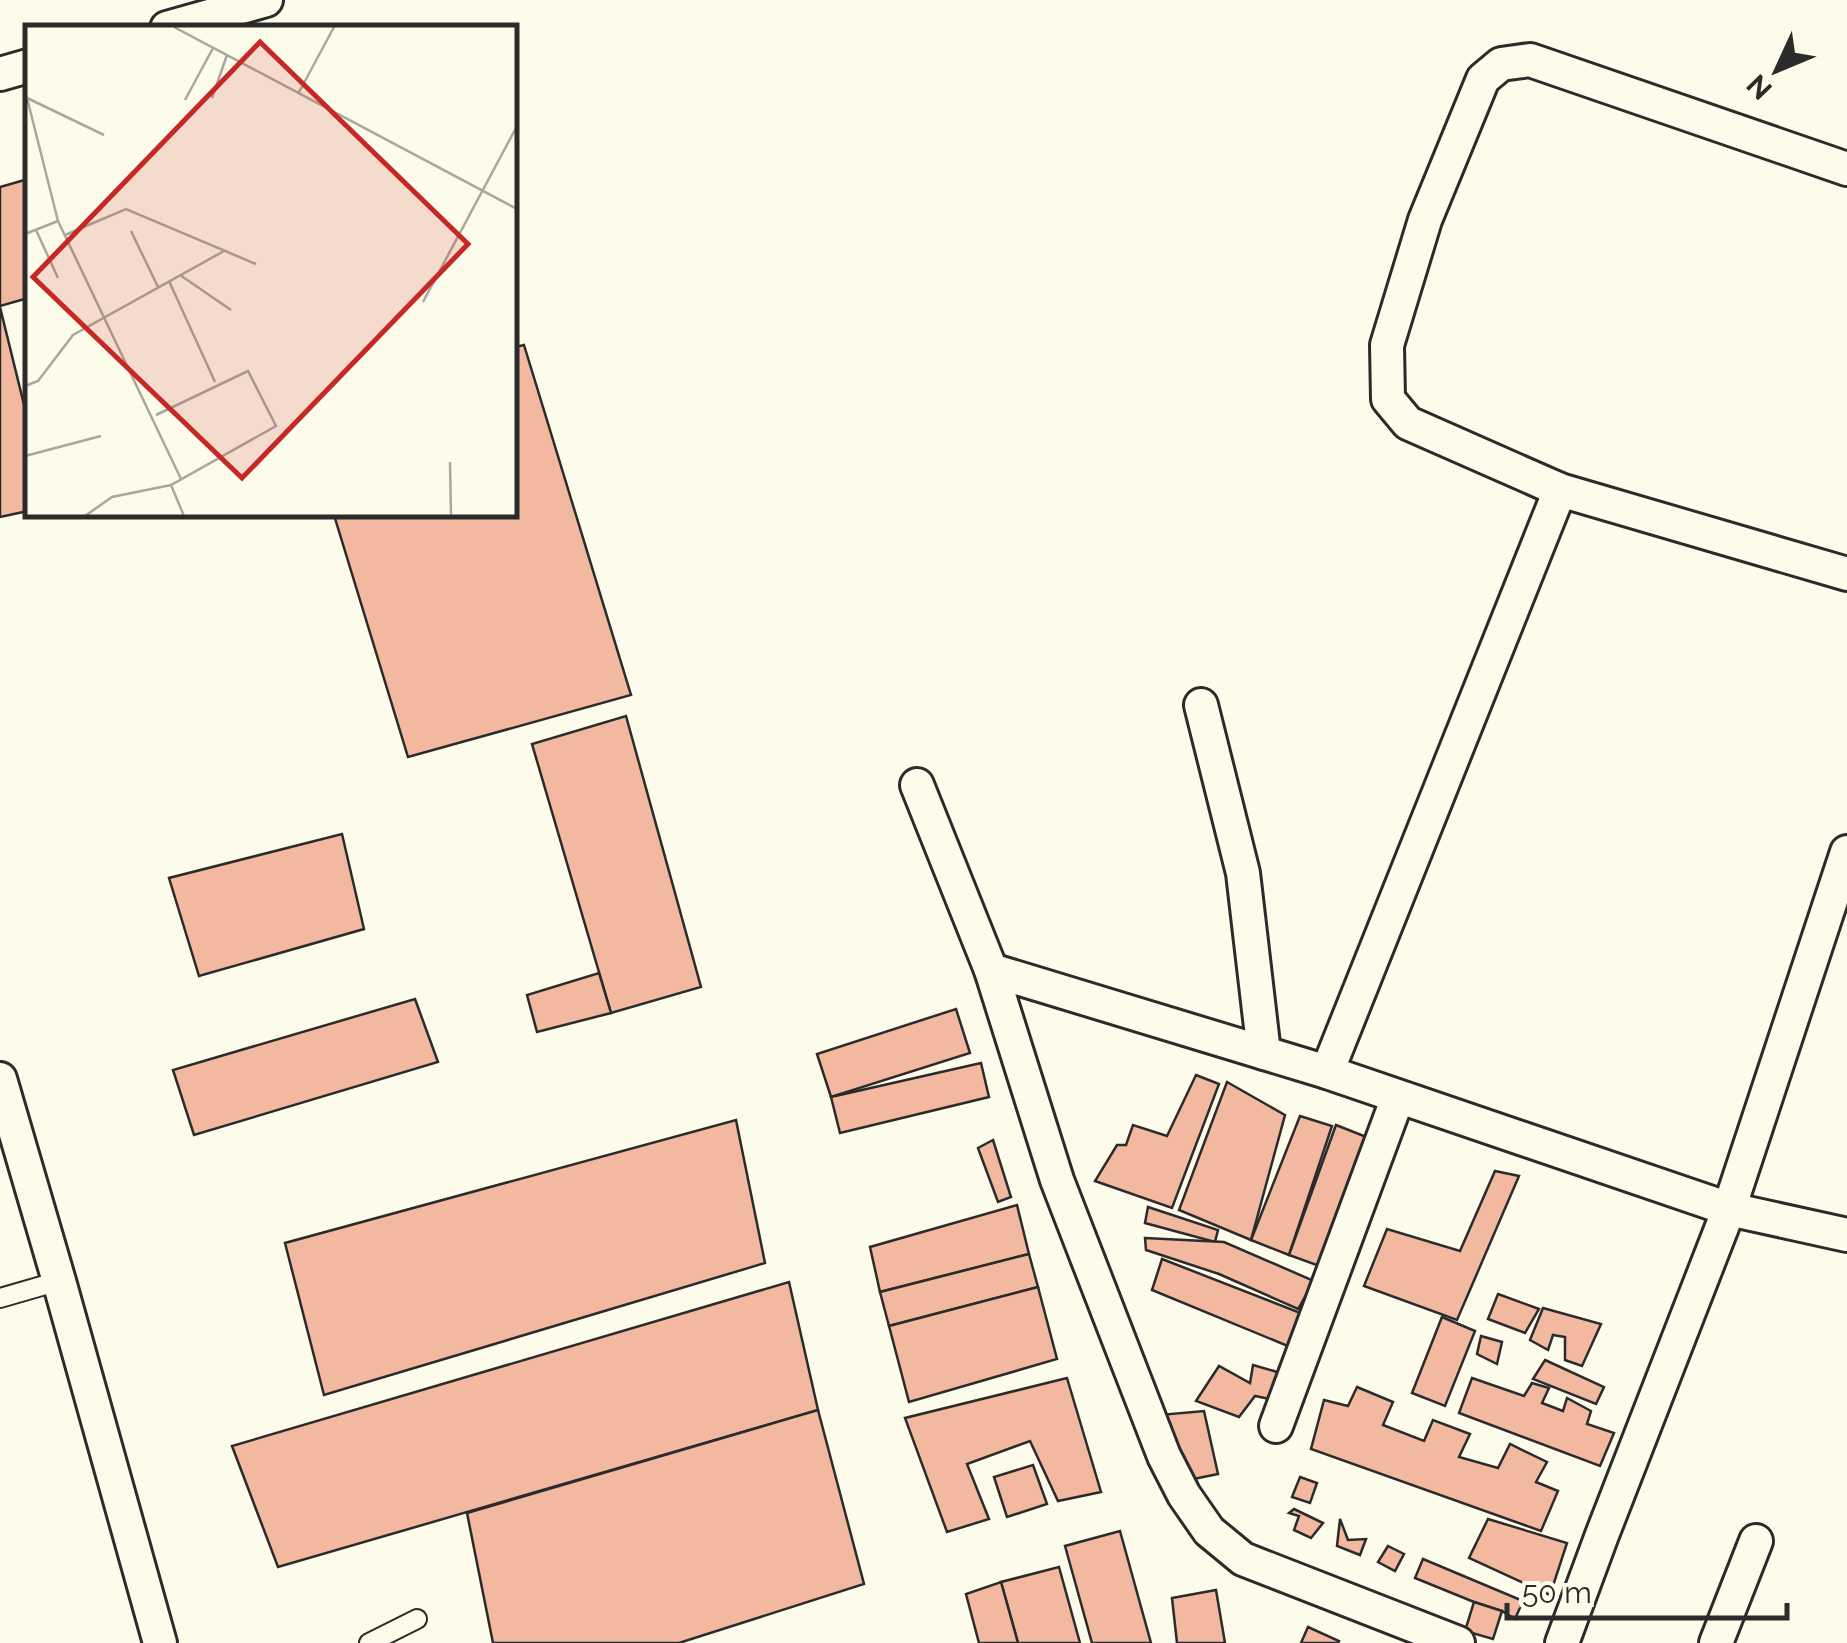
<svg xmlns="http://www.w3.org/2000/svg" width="1847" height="1643" viewBox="0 0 1847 1643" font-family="Raleway,sans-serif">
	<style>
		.building { fill: #f2b8a0; stroke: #2b2b2b; stroke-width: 2.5 }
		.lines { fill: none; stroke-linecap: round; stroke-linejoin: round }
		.service-casing { stroke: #2b2b2b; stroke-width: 22 }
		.minor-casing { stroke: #2b2b2b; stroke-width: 38 }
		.service { stroke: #fdfbea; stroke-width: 18 }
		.minor { stroke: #fdfbea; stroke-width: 32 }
		.inset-road { fill: none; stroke: #a9a89e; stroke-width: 2.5 }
		.view { fill: #c62828; fill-opacity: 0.15; stroke: #c62828; stroke-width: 5 }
		.inset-edge { fill: none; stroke: #2b2b2b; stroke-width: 5 }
	</style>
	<rect width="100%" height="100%" fill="#fdfbea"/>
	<g class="building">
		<path d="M28 179V298L0 306V187Z"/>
		<path d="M0 307 28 421V511L0 517Z"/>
		<path d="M524 345 631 695 408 757 334 515H515V347Z"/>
		<path d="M626 716 701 987 611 1013 532 744Z"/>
		<path d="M342 834 364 929 199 976 169 878Z"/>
		<path d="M599 973 611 1013 537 1032 527 995Z"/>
		<path d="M415 999 438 1062 194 1135 173 1070Z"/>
		<path d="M956 1009 970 1053 831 1097 817 1054Z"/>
		<path d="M981 1063 989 1097 840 1133 831 1097Z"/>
		<path d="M1196 1075 1219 1084 1172 1208 1095 1181 1117 1145H1126L1133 1125 1167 1136Z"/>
		<path d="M1227 1082 1285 1115 1251 1240 1179 1210Z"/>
		<path d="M1300 1116 1332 1126 1289 1255 1251 1240Z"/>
		<path d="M736 1120 765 1263 324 1395 285 1243Z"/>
		<path d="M1336 1125 1369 1138 1322 1267 1289 1255Z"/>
		<path d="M993 1140 1011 1197 998 1202 978 1148Z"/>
		<path d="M1495 1171 1519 1176 1457 1320 1364 1286 1387 1229 1460 1251Z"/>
		<path d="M1017 1205 1029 1254 880 1292 870 1247Z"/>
		<path d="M1148 1207 1218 1230 1215 1242 1145 1223Z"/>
		<path d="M1145 1238 1224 1242 1314 1281 1298 1309 1219 1274 1146 1250Z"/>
		<path d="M1029 1254 1038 1287 889 1326 880 1292Z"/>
		<path d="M1162 1259 1303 1314 1295 1349 1152 1290Z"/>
		<path d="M789 1282 818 1410 278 1567 232 1446Z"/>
		<path d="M1038 1287 1057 1359 909 1402 889 1326Z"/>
		<path d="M1498 1294 1539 1309 1525 1333 1488 1319Z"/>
		<path d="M1543 1308 1601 1324 1582 1366 1565 1360V1337L1553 1335 1548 1350 1530 1340Z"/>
		<path d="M1442 1317 1475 1331 1445 1406 1412 1393Z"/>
		<path d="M1481 1336 1502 1342 1497 1364 1477 1354Z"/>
		<path d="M1545 1360 1604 1387 1596 1404 1533 1379Z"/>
		<path d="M1253 1365 1291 1376 1285 1402 1255 1396 1239 1417 1196 1401 1219 1366 1250 1383Z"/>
		<path d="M1067 1378 1101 1492 1058 1501 1030 1441 967 1464 989 1519 947 1532 905 1418Z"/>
		<path d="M1472 1378 1524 1396 1532 1383 1549 1388 1542 1403 1563 1411 1567 1398 1591 1411 1587 1424 1614 1433 1600 1466 1459 1413Z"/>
		<path d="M1357 1387 1393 1402 1383 1425 1424 1441 1433 1420 1470 1434 1459 1457 1498 1468 1510 1444 1547 1462 1536 1482 1558 1491 1541 1531 1311 1449 1324 1400 1348 1406Z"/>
		<path d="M818 1410 864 1584 679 1643H493L467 1513Z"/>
		<path d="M1204 1411 1218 1474 1169 1484 1148 1416Z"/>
		<path d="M1033 1465 1047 1504 1007 1517 994 1477Z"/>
		<path d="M1300 1477 1317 1483 1310 1503 1292 1497Z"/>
		<path d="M1294 1509 1323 1523 1311 1538 1294 1530 1299 1516 1289 1513Z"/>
		<path d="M1340 1519 1348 1540 1366 1539 1360 1555 1337 1546Z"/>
		<path d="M1488 1519 1567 1543 1550 1595 1469 1558Z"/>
		<path d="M1120 1531 1151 1643H1092L1065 1546Z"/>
		<path d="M1388 1546 1404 1554 1395 1571 1378 1562Z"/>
		<path d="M1423 1559 1523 1601 1515 1619 1502 1611 1474 1602 1415 1578Z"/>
		<path d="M1059 1567 1080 1643H1018L1001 1582Z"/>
		<path d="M1001 1582 1018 1643H979L966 1594Z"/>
		<path d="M1216 1590 1225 1643H1177L1172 1598Z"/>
		<path d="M1474 1602 1502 1611 1493 1639 1465 1631Z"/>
		<path d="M1308 1627 1339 1641 1338 1643H1301Z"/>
	</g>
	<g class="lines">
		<g class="service-casing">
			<g id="service">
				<path d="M0 1298 59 1281"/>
				<path d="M369 1643 417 1619"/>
			</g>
		</g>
		<g class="minor-casing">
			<g id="minor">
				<path d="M167 28 266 0"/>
				<path d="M0 74 28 66"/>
				<path d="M1847 169 1530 60 1501 64 1483 79 1425 220 1387 345 1388 399 1408 423 1560 490 1847 574"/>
				<path d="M1201 705 1243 873 1264 1053"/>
				<path d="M917 785 991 970 1057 1180 1164 1456 1184 1495 1209 1531 1243 1559 1458 1643"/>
				<path d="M991 970 1327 1072 1729 1209 1847 1235"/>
				<path d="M1327 1072 1560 490"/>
				<path d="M0 1079 59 1281 160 1643"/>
				<path d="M1276 1426 1398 1097"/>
				<path d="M1562 1643 1602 1535 1729 1209 1847 852"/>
				<path d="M1716 1643 1756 1541"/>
			</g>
		</g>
		<use href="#service" class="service"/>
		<use href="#minor" class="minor"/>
	</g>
	<g transform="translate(25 25)">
		<rect width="492" height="492" fill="#fdfbea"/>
		<path class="inset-road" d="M149 2 492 184M273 69 309 2M0 72 79 110M2 73 33 196 156 454M187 73 202 30M160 75 188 23M11 205 33 253M106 206 133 262M0 209 33 196M40 210 101 184 231 239M155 250 206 285M144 256 190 357M398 277 492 101M0 361 13 356 48 310 199 226M0 431 76 411M425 437 426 491M146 460 159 491M60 491 87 472 146 460 251 401 223 346 131 390"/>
		<path class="view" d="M235 17 443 219 217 453 8 252Z"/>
		<rect width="492" height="492" class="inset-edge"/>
	</g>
	<g transform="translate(1777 70) rotate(226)" stroke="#fdfbea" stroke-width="8" paint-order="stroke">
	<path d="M0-8L18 38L0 25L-18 38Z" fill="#2b2b2b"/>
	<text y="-15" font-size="28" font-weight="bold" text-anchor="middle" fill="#2b2b2b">N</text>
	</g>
	<path d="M1507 1603v15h280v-15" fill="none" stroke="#2b2b2b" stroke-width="5"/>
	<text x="1522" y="1603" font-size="30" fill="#2b2b2b" stroke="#fdfbea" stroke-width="8" paint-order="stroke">50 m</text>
</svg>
